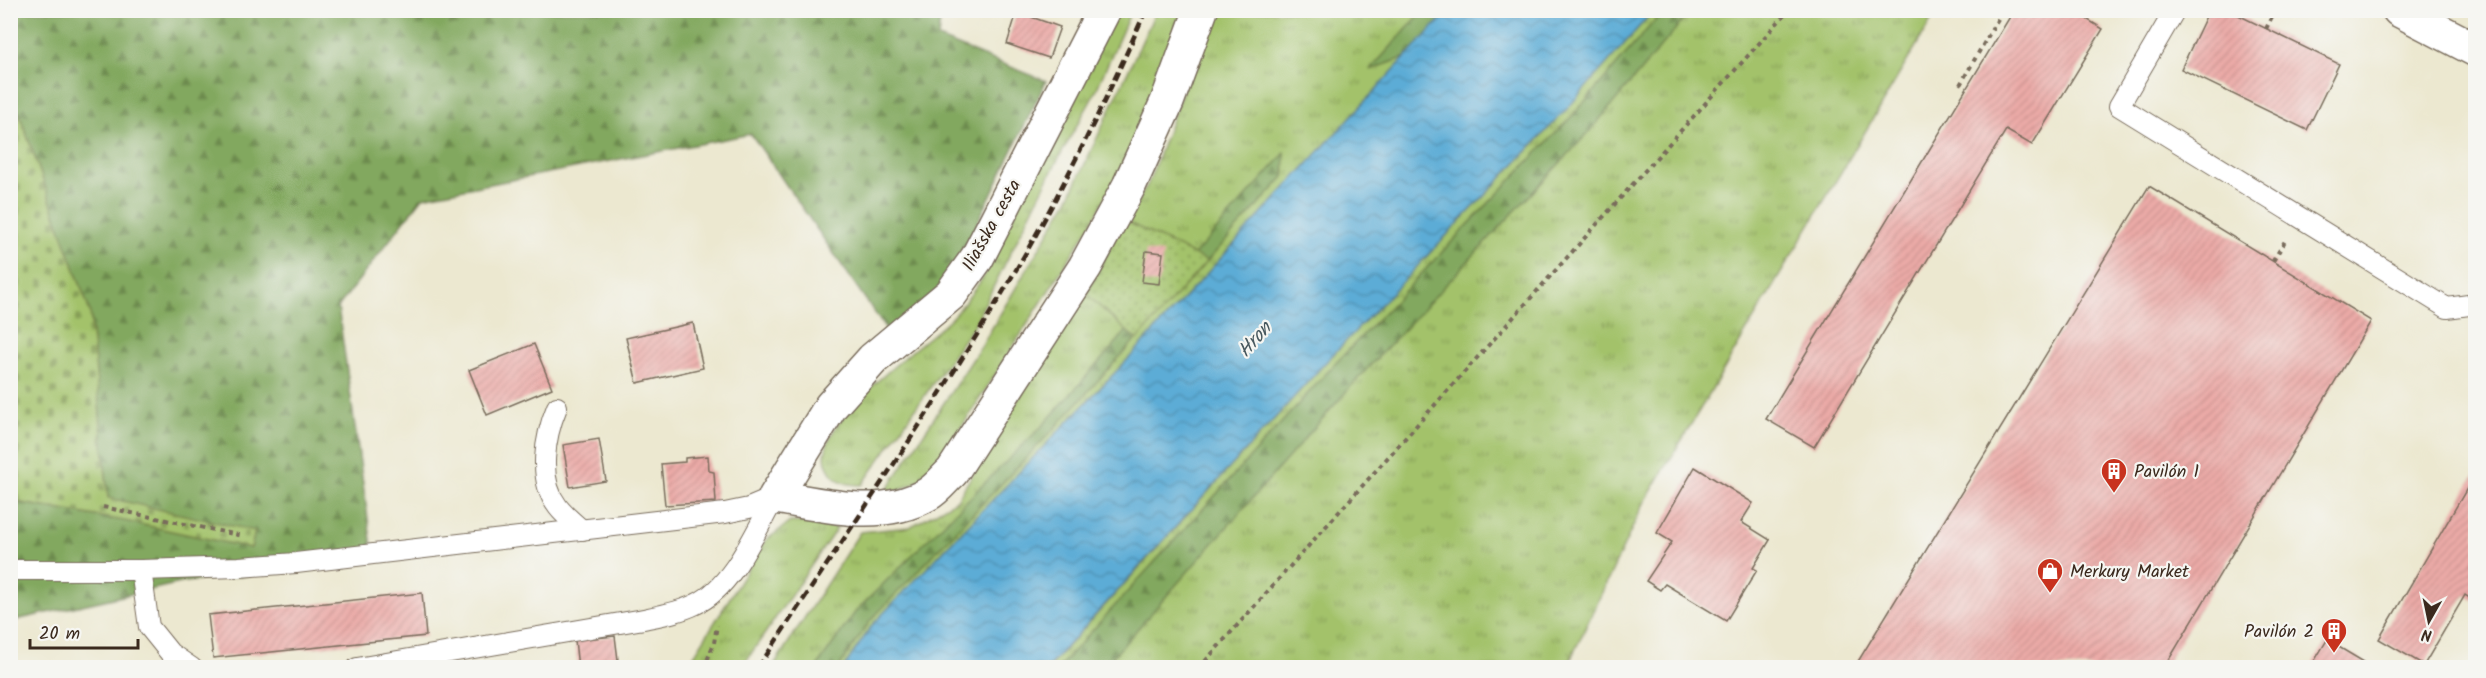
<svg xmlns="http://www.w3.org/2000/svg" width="2486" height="678" viewBox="0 0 2486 678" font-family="Kalam,sans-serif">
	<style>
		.grass { fill: url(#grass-tufts); stroke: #6f7644; stroke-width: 1.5 }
		.forest { fill: url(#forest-firs); stroke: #5e693e; stroke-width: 1.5 }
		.cemetery { fill: url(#cemetery-stones); stroke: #6f7644; stroke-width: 1.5 }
		.garden { fill: url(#garden-dots); stroke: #6f7644; stroke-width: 1.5 }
		.water { fill: url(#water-waves); stroke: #4c6b7a; stroke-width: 1.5 }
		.building { fill: url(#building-hatch) }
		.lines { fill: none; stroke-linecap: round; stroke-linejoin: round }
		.service-casing { stroke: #796c5c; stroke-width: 22 }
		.minor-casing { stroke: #796c5c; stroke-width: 36 }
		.path { stroke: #796c5c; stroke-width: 4; stroke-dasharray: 4.5 4.5; stroke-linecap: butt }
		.service { stroke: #fff; stroke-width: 20 }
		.minor { stroke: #fff; stroke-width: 33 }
		.rail { stroke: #3b2a1e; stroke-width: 4.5; stroke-dasharray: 9 4.5; stroke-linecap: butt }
		.labels { text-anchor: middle; stroke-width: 4.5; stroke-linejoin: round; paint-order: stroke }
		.street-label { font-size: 18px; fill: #3b2a1e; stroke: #f6f6f2 }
		.poi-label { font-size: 18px; fill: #3b2a1e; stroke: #f6f6f2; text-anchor: start }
		.water-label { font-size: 20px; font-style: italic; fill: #47585e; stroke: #f6f6f2 }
	</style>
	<defs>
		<pattern id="grass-tufts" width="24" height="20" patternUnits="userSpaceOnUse" patternTransform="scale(1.5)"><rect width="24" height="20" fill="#a3c26a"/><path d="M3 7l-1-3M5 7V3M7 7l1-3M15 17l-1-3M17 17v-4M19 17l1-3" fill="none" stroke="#869e57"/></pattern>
		<pattern id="forest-firs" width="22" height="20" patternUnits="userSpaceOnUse" patternTransform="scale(1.5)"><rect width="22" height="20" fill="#82a85e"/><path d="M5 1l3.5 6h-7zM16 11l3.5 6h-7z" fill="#6c894d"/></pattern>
		<pattern id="cemetery-stones" width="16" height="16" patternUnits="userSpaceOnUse" patternTransform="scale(1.5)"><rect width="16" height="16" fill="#a3c26a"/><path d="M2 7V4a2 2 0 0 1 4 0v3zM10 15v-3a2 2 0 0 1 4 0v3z" fill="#869e57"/></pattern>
		<pattern id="garden-dots" width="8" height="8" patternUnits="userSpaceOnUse" patternTransform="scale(1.5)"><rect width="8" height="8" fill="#a3c26a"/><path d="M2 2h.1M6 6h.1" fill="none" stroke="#869e57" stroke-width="1.8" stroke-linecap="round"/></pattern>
		<pattern id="water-waves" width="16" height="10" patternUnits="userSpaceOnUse" patternTransform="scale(1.5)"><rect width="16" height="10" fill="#5cacd6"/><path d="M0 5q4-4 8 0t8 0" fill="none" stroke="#4d8cad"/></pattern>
		<pattern id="building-hatch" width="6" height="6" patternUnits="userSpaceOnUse" patternTransform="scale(1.5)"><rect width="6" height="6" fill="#ebaaa7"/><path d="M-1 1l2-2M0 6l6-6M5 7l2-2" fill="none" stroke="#ca928f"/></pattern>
	</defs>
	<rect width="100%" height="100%" fill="#f6f6f2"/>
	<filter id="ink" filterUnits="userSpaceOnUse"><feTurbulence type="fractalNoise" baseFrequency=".0167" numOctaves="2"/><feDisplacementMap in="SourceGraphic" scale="12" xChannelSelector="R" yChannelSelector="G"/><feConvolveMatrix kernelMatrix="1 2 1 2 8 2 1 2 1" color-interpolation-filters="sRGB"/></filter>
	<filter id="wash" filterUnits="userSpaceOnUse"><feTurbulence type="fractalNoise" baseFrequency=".008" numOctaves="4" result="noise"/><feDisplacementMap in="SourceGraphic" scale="24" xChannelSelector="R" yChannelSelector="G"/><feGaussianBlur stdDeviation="1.35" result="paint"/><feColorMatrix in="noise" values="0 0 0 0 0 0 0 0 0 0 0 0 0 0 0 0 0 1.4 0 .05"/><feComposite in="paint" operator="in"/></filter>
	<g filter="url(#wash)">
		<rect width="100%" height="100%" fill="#ece8d0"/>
		<g class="grass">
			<path d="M1116 11H1131L1095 93 1054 167 974 325 862 485C847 485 835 482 828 468 805 426 925 344 951 318 962 307 971 294 980 282Z"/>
			<path d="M1156 11H1183L1128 155 1090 226 931 475 898 491H886L982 345 1069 198Z"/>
			<path d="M1212 11H1448L1132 355 873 624 844 667 772 668 860 532 910 527 957 500 1148 184Z"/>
			<path d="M1653 11H1937L1643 505 1567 667 1048 668 1325 363 1566 110Z"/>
			<path d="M790 522 822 523 837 528 742 667H687L765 541Z"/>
		</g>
		<g class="forest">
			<path d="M1664 10 1691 11 1589 132 1352 385 1104 667H1059L1333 366 1573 115Z"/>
			<path d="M11 11H941L938 38 1046 81 969 240 938 289 888 332 751 134 423 197 338 307 374 561 185 582 11 621 10 501 125 521 251 548 255 531 108 498 90 312 11 91Z"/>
			<path d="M1423 11H1458L1417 53 1370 70Z"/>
			<path d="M1285 153 1284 177 1052 431 870 621 839 667 816 668 856 611 1044 424Z"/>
		</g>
		<path class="cemetery" d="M11 91 90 312 108 498 255 531 251 548 125 521 11 501Z"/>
		<path class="garden" d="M1123 220 1207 261 1137 340 1087 295Z"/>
		<path class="water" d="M1448 11H1653L1566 110 1325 363 1048 667H844L873 624 1132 355Z"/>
		<g id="blocks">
			<g class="building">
				<path d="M2014 10H2072L2103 29 2032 145 2006 130 1814 447 1766 419Z"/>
				<path d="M2209 10H2228L2339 64 2307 130 2181 69Z"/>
				<path d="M1017 12 1060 27 1049 58 1007 44Z"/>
				<path d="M2149 186 2371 321 2164 668H1854Z"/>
				<path d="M1146 251 1163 253 1159 284 1142 282Z"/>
				<path d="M693 323 703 368 637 383 626 338Z"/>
				<path d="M534 344 552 388 487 415 469 370Z"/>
				<path d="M599 439 606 481 570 487 563 445Z"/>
				<path d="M708 456 709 471 714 472 716 502 665 505 661 464 685 462V458Z"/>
				<path d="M1695 467 1753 503 1741 522 1770 540 1753 568 1757 570 1726 621 1665 584 1660 590 1646 581 1672 542 1657 533Z"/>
				<path d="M2476 473V602L2465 595 2424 665 2379 639Z"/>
				<path d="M422 593 426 636 213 658 208 615Z"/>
				<path d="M615 636 619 668H578L575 640Z"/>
				<path d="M2327 640 2374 668H2310Z"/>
			</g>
		</g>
	</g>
	<g filter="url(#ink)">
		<use href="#blocks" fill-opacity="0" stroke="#796c5c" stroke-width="1.5"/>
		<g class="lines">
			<g class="service-casing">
				<g id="service">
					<path d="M2175 10 2119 106 2447 308 2476 304"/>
					<path d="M557 407C545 436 537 480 558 507 564 515 574 523 582 530"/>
					<path d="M10 570H141L239 567 296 563 725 513 749 508 775 497"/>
					<path d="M141 570 149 627 170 653 192 668"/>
					<path d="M357 668 638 620C657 616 678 613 696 604 733 587 756 530 775 497"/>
				</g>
			</g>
			<g class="minor-casing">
				<g id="minor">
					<path d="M1104 10 977 258 951 294 873 359 831 406 775 497C826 505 881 521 928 494 937 489 944 479 952 472L1085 267 1129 186 1167 102 1201 10"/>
					<path d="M2399 10 2476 50"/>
				</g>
			</g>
			<g class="path">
				<path d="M2266 29 2275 10"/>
				<path d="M1960 85 2003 10"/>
				<path d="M2273 261 2285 241"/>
				<path d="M103 507 243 536"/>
				<path d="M704 668 714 643 717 625"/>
				<path d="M1199 668 1789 10"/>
			</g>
			<use href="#service" class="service"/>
			<use href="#minor" class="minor"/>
			<path class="rail" d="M758 668C844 537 934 409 1013 275 1063 190 1106 100 1146 10"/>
		</g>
	</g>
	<defs>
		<g id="building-pin" transform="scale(1.35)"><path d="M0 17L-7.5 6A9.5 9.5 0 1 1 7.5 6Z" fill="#c8321e" stroke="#f6f6f2"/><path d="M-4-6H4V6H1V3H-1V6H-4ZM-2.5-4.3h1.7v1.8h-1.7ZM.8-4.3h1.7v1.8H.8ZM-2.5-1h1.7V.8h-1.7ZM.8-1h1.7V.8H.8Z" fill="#fff"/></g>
		<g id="shop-pin" transform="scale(1.35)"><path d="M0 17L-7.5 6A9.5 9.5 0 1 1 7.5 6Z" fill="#c8321e" stroke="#f6f6f2"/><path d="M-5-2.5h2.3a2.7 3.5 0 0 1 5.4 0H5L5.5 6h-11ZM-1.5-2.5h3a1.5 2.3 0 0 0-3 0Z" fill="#fff"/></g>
	</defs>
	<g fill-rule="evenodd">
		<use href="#building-pin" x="2114" y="471"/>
		<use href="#shop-pin" x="2050" y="571"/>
		<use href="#building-pin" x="2334" y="631"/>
	</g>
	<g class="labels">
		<g class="street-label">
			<text transform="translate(991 225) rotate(-61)" y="6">Iliašska cesta</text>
		</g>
		<g class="poi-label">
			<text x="2134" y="477">Pavilón 1</text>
			<text x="2070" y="577">Merkury Market</text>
			<text x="2314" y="637" text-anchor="end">Pavilón 2</text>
		</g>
		<g class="water-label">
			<text transform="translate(1254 339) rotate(-49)" y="7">Hron</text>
		</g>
	</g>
	<rect width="2486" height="678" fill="none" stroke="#f6f6f2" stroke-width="36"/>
	<g transform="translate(2429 621) rotate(189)" stroke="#f6f6f2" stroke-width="4.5" paint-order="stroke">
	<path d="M0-4.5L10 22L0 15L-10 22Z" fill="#3b2a1e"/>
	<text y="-9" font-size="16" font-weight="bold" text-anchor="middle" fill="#3b2a1e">N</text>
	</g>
	<path d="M30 639v9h108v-9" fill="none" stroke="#3b2a1e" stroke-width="3"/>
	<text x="39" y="639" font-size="18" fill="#3b2a1e" stroke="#f6f6f2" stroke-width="4.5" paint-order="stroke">20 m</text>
</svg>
